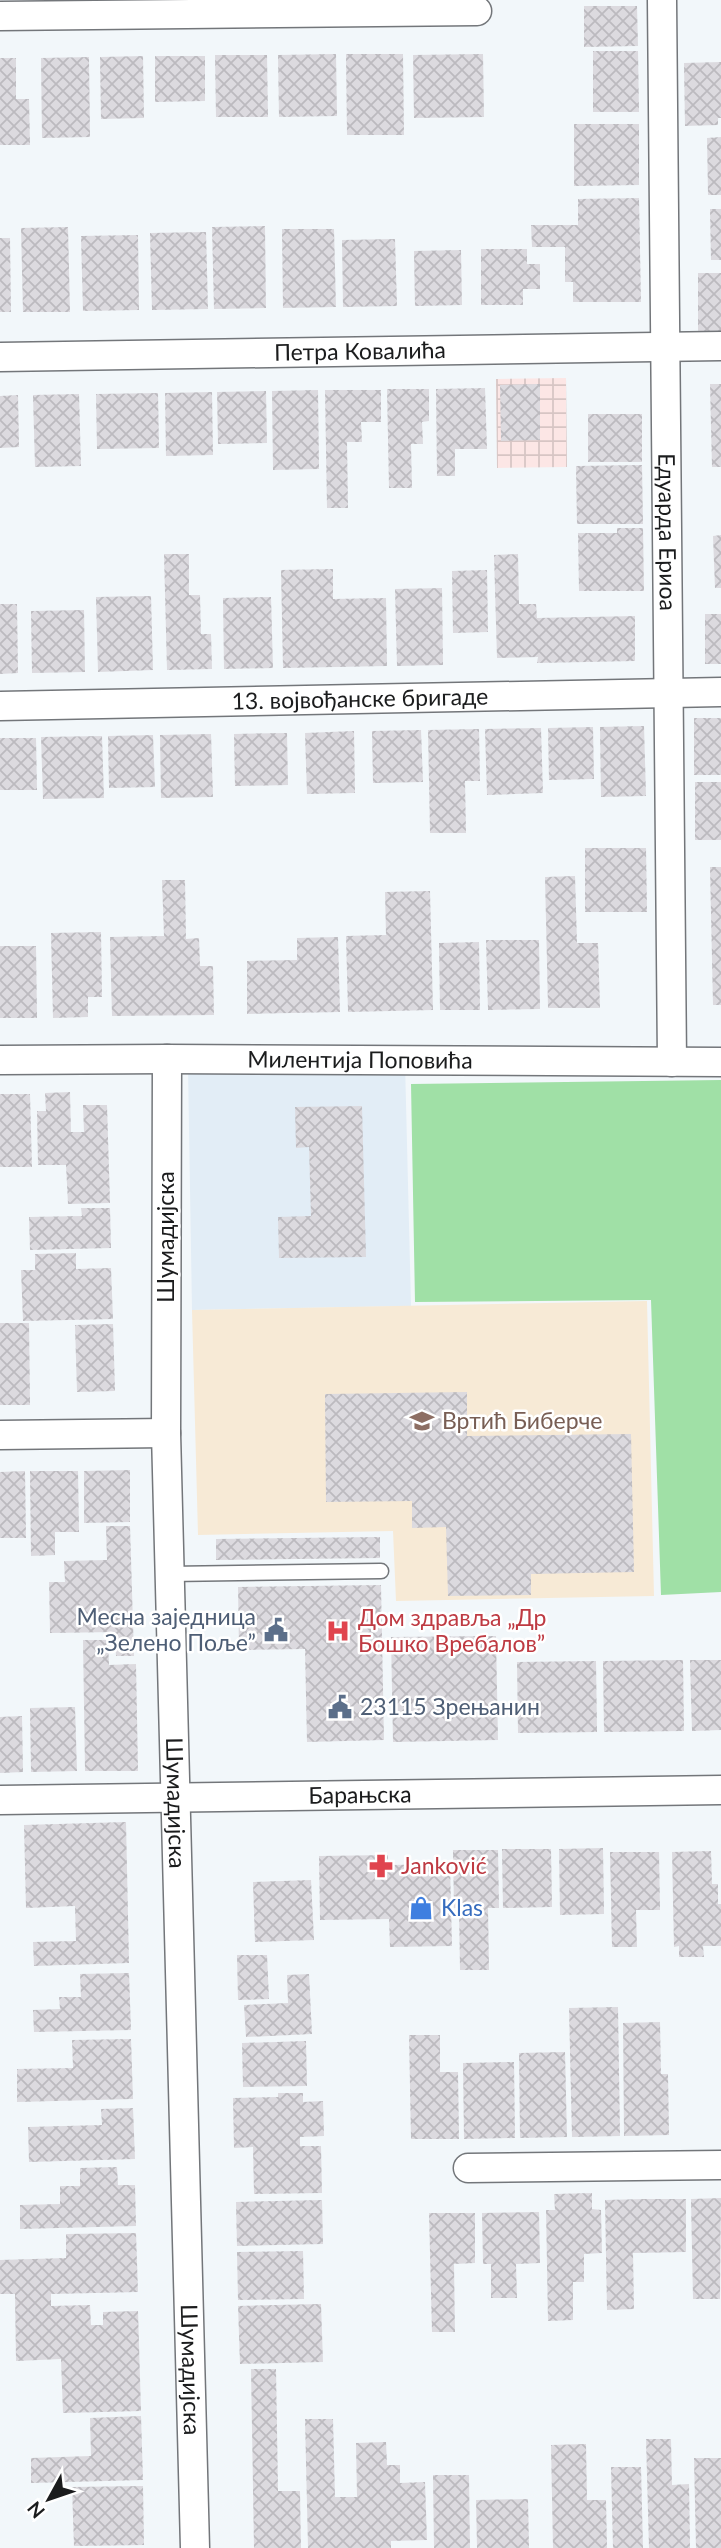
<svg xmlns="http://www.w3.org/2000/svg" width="721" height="2548" viewBox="0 0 721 2548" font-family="Lato,sans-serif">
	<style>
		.built { fill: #e2edf6 }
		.industrial { fill: url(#industrial-grid) }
		.education { fill: #f7ead6 }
		.green { fill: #a0e0a6 }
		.building { fill: url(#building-cross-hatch) }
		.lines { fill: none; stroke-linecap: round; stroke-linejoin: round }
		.lane-casing { stroke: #73767a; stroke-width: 17 }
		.street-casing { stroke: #73767a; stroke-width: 31 }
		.lane { stroke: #fff; stroke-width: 14 }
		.street { stroke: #fff; stroke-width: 28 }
		.labels { text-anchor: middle; stroke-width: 5; stroke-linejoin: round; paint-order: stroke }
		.street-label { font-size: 23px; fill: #1b1c1d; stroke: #fff }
		.education-label { font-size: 23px; fill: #785e54; stroke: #fff; text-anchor: start }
		.service-label { font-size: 23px; fill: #4e5e75; stroke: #fff; text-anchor: end }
		.health-label { font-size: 23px; fill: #be3a42; stroke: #fff; text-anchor: start }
		.shop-label { font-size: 23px; fill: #366cbe; stroke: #fff; text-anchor: start }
	</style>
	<defs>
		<pattern id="industrial-grid" width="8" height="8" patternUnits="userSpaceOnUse" patternTransform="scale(1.75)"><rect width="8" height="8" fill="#fce6e5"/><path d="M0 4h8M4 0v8" fill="none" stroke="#d7c5c4"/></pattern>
		<pattern id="building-cross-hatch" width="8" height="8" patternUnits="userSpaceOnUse" patternTransform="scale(1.75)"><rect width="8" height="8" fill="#dcdadf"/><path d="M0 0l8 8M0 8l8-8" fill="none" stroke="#bcbabf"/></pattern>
	</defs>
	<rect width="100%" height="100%" fill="#f2f7fa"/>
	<path class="built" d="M405 1062 411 1306 192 1310 188 1067Z"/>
	<path class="industrial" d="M566 378 567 467 497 468 496 379Z"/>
	<path class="education" d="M647 1301 654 1596 396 1601 393 1531 198 1535 192 1310Z"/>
	<path class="green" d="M721 1080V1592L661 1595 651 1300 415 1302 411 1084Z"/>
	<g class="building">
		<path d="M584 6H637L638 46 584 47Z"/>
		<path d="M593 51H638L639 112H593Z"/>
		<path d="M336 54 337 116 279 117 278 55Z"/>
		<path d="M346 54H403L404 135H347Z"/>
		<path d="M483 54 484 117 414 118 413 55Z"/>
		<path d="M215 55H267L268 117H216Z"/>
		<path d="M143 56 144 118 101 119 100 57Z"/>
		<path d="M155 56H205V101L155 102Z"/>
		<path d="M89 57 90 137 42 138 41 58Z"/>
		<path d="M0 58H16V99H29L30 145H0Z"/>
		<path d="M721 62V118H718V125L685 126 684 63Z"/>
		<path d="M574 124H639V185L574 186Z"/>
		<path d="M721 137V195H708L707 138Z"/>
		<path d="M639 198 641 302H573V282H565V247H532L531 225H578V199Z"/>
		<path d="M710 209H721V260H711Z"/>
		<path d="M265 226 266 308 214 309 212 227Z"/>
		<path d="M68 227 70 312H23L21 228Z"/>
		<path d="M282 229H334L336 307 283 308Z"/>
		<path d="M206 232 208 309 152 310 150 233Z"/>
		<path d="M138 235 139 310 83 311 81 236Z"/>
		<path d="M0 238H10L11 312H0Z"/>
		<path d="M395 239 397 306 343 307 342 240Z"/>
		<path d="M481 249H527V264H540V289H523V305H481Z"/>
		<path d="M461 250 462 305 415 306 414 251Z"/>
		<rect x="698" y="273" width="23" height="58"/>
		<path d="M540 384V440L501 441 500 385Z"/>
		<path d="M710 384H721V467H712Z"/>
		<path d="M485 388 487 449H455V476H437L436 389Z"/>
		<path d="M387 389H429V421L422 422 423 444H411L412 488H389Z"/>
		<path d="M318 390 319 469 273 470 272 391Z"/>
		<path d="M325 390H381V422H361L362 442H347L348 508H327Z"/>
		<path d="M266 391 267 443 218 444 217 392Z"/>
		<path d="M212 392 213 455 166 456 165 393Z"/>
		<path d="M158 393 159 448 97 449 96 394Z"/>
		<path d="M79 394 81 466 35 467 33 395Z"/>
		<path d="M18 395 19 447 0 448V396Z"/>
		<rect x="588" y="414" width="54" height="48"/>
		<path d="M642 465 643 524H577L576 466Z"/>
		<path d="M617 528H643L644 591H579L578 533H617Z"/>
		<path d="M721 535V588H715L713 536Z"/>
		<path d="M164 554H189V595H200L201 634H211L212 669 167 670Z"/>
		<path d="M518 554 519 604H536L537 618 635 616V661L537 663 538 657 497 658 494 555Z"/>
		<path d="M333 569V599L386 598 387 666 283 668 281 570Z"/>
		<path d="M487 570 488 632 453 633 452 571Z"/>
		<path d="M442 588 443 665 397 666 395 589Z"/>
		<path d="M151 596 153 670 98 672 96 597Z"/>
		<path d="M271 597 273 668 224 669 223 598Z"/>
		<path d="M0 604H17L18 673 0 674Z"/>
		<path d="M84 610 85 672 32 673 31 611Z"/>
		<rect x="705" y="614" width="16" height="50"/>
		<rect x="694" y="718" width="27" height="57"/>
		<path d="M644 726 646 796 601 797 600 727Z"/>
		<path d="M593 727 594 779 549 780 548 728Z"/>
		<path d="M541 728 543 793 487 795 485 729Z"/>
		<path d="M479 729 480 781H465L466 833H430L428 730Z"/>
		<path d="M421 730 423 782 373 783 372 731Z"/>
		<path d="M354 731 355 793 307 794 305 733Z"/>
		<path d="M287 733 288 785 235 786 234 734Z"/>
		<path d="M211 734 213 797 161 798 160 735Z"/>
		<path d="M153 735 155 787 109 788 108 736Z"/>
		<path d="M102 736 104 798 43 799 41 737Z"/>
		<path d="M0 738H36L37 790H0Z"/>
		<rect x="695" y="782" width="26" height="58"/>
		<path d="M585 848H646L647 912H585Z"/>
		<path d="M710 867H721V1005H713Z"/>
		<path d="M575 876 577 943H598L600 1008H548L545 877Z"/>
		<path d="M162 880H185L186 939 199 938 200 966H213L214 1015 112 1016 110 937 164 936Z"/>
		<path d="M430 891 433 1010 348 1012 346 936 386 935 385 892Z"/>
		<path d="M101 932 102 997H88V1017L53 1018 51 933Z"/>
		<path d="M338 937 340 1012 247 1014V961L297 960V938Z"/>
		<path d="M486 940H539L540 1009 488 1010Z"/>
		<path d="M479 942 480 1010H440L439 943Z"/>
		<path d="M0 946H36L37 1018H0Z"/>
		<path d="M70 1092 71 1132H84L83 1105H107L110 1203 68 1204 66 1165H38L37 1111H46L45 1093Z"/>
		<path d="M0 1094H30L32 1167H0Z"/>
		<path d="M362 1106 366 1257 279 1258 278 1217 311 1216 309 1147 296 1148 295 1107Z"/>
		<path d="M81 1208H110L111 1248 30 1250 29 1217 82 1216Z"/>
		<path d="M76 1253V1269L111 1268 113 1319 23 1321 21 1270H35V1254Z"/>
		<path d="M0 1323H29L30 1405H0Z"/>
		<path d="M113 1324 115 1391 77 1392 75 1325Z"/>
		<path d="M467 1392V1436L631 1434 634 1572 531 1574V1595L448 1596 446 1527 412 1528V1501L326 1502 325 1394Z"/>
		<path d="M130 1470V1522L84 1523V1471Z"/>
		<path d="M25 1471 26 1538H0V1472Z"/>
		<path d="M30 1471H78L79 1532H55V1555L31 1556Z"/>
		<path d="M106 1526H130L134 1656H116L115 1632 50 1633 49 1582H65L64 1561 107 1560Z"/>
		<path d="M380 1537V1558L216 1560V1539Z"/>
		<path d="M381 1585 384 1740 307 1742 305 1649 239 1650 238 1587Z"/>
		<path d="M496 1636 498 1740 393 1742 391 1637Z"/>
		<path d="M83 1640H108L109 1665 136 1664 138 1771H85Z"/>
		<path d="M683 1660 684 1731 604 1732 603 1661Z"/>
		<path d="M690 1660H721V1730L692 1731Z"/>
		<path d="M596 1661 597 1732 518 1733 517 1662Z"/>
		<path d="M75 1707 77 1771 31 1772 30 1708Z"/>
		<path d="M22 1716 23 1772 0 1773V1717Z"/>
		<path d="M126 1822 129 1963 34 1966 33 1942 76 1941 75 1906 26 1908 24 1825Z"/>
		<path d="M603 1848 604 1914 560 1915 559 1849Z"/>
		<path d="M502 1849H551L552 1907 503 1908Z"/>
		<path d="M453 1850H498L499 1908H488L489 1970H460L459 1908H454Z"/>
		<path d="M711 1851 712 1884H718V1904H721V1946H703L704 1957H679V1946L674 1947 672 1852Z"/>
		<path d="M610 1852H659L660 1910H636L637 1947H612Z"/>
		<path d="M388 1855V1865L450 1864 452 1946 390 1947 389 1919 320 1920 319 1856Z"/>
		<path d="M311 1880 314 1940 255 1942 253 1882Z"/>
		<path d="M237 1955H267L269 1999 238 2000Z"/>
		<path d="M129 1973 131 2030 34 2032 33 2010 60 2009 59 1997H81L80 1974Z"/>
		<path d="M309 1974 312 2034 246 2037 244 2005 288 2003 287 1975Z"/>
		<path d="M618 2007 620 2136 572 2137 569 2008Z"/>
		<path d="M660 2022 661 2074H668L669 2135 624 2136 623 2023Z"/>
		<path d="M409 2035H440V2072H458L459 2139H411Z"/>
		<path d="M131 2039 133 2099 17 2102V2069L73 2068 72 2040Z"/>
		<path d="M306 2041 307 2086 243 2087 242 2043Z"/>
		<path d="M565 2052 567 2137 520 2138 519 2053Z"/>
		<path d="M514 2062 515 2138 464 2139 463 2063Z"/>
		<path d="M278 2093H303V2102L323 2101 324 2136 300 2137V2146H321L322 2193 254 2194 253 2147 234 2148 233 2098 278 2097Z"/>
		<path d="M133 2108 135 2159 29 2162 28 2127 102 2125 101 2109Z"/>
		<path d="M117 2167 118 2185H135L136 2226 20 2229V2205L60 2204V2186H80V2168Z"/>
		<path d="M592 2193V2209L601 2210 602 2253 584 2254V2282H573V2320L548 2321 546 2210H555L554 2194Z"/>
		<path d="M721 2198 720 2299H693L691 2199Z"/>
		<path d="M644 2199H686V2252L633 2253 634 2309 607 2310 605 2200Z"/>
		<path d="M322 2200 323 2244 237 2246 236 2202Z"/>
		<path d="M539 2212 540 2263 516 2264 517 2298H491V2264H483L482 2213Z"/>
		<path d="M429 2213H475V2263L454 2264 455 2332H432Z"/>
		<path d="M136 2233 138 2292 51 2294V2306L90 2305 91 2325H103V2312L138 2311 141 2411 63 2413 61 2359 16 2361 15 2294H0V2260L66 2258V2234Z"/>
		<path d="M303 2251 304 2299 238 2300 237 2252Z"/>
		<path d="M321 2304 323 2362 240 2364 238 2306Z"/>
		<path d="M251 2369H276L278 2491H300L301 2548H254Z"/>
		<path d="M141 2416 143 2480 31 2483V2458L91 2456 90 2418Z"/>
		<path d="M305 2419H333L335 2497H357L356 2443 386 2442 387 2465H400V2483L425 2482 427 2540 391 2541V2548H308Z"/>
		<path d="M646 2439H671L672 2485 689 2484 690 2548H649Z"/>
		<path d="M586 2444 587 2500H606L607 2548H553L551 2445Z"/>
		<path d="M694 2458H721V2548H696Z"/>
		<path d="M611 2467H641L643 2548H613Z"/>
		<path d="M433 2475H469L470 2548H434Z"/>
		<path d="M143 2486 144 2545 74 2546 72 2487Z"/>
		<path d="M528 2499 529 2548H477L476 2500Z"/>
	</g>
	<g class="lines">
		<g class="lane-casing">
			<path id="lane" d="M169 1574 381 1571"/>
		</g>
		<g class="street-casing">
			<g id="street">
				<path id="s1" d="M662 0 672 1062"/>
				<path d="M0 16 477 11"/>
				<path id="s2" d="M0 357 721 346"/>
				<path id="s3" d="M0 706 721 692"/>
				<path id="s4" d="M167 1059 166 1433 195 2548"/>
				<path id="s5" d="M0 1060 167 1059 721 1062"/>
				<path d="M0 1435 166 1433"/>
				<path id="s6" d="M0 1800 721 1790"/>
				<path d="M468 2168 721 2165"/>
			</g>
		</g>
		<use href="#lane" class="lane"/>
		<use href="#street" class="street"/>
	</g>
	<defs>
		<g id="school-bare" transform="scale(1.89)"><path d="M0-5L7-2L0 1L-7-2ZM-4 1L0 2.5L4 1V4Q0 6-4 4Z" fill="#8d6e63" stroke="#fff" stroke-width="2.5" paint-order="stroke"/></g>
		<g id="civic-bare" transform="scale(1.89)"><path d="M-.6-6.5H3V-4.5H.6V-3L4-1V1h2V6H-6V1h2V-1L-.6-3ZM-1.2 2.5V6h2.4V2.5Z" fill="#5c6f8a" stroke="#fff" stroke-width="2.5" paint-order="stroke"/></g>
		<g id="hospital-bare" transform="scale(1.89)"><path d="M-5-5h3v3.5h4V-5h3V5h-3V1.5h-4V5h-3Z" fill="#e0444e" stroke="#fff" stroke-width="2.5" paint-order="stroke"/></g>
		<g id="pharmacy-bare" transform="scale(1.89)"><path d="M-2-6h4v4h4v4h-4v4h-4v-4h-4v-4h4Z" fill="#e0444e" stroke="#fff" stroke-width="2.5" paint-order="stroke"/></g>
		<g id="shop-bare" transform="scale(1.89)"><path d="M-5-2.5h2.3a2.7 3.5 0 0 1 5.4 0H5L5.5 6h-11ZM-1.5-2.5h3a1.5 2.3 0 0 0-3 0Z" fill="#3f7fe0" stroke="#fff" stroke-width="2.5" paint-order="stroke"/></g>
	</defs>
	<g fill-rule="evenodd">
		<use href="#school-bare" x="422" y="1421"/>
		<use href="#civic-bare" x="276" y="1630"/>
		<use href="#hospital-bare" x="338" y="1631"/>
		<use href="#civic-bare" x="340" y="1707"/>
		<use href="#pharmacy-bare" x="381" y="1866"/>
		<use href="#shop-bare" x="421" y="1908"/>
	</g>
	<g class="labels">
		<g class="street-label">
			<text dy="8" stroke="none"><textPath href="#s2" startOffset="360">Петра Ковалића</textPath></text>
			<text dy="8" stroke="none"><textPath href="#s1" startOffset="532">Едуарда Ериоа</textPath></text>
			<text dy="8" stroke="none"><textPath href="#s3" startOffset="360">13. војвођанске бригаде</textPath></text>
			<text dy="8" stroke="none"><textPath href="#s5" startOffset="360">Милентија Поповића</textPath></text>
			<text transform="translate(166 1237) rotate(-90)" y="8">Шумадијска</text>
			<text dy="8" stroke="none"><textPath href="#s6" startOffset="360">Барањска</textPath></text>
			<text dy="8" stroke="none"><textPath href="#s4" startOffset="744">Шумадијска</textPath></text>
			<text dy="8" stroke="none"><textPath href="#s4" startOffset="1311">Шумадијска</textPath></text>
		</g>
		<g class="education-label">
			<text x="442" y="1429">Вртић Биберче</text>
		</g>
		<g class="service-label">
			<text x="256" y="1625">Месна заједница<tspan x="256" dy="26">„Зелено Поље”</tspan></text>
			<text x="360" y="1715" text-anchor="start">23115 Зрењанин</text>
		</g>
		<g class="health-label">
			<text x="358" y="1626">Дом здравља „Др<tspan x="358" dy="26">Бошко Вребалов”</tspan></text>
			<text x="401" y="1874">Janković</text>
		</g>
		<g class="shop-label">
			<text x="441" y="1916">Klas</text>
		</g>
	</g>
	<g transform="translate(49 2499) rotate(230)" stroke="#ffffff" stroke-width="5" paint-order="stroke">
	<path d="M0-5L12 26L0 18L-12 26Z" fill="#1b1c1d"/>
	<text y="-10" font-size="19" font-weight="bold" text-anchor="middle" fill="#1b1c1d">N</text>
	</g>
</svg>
